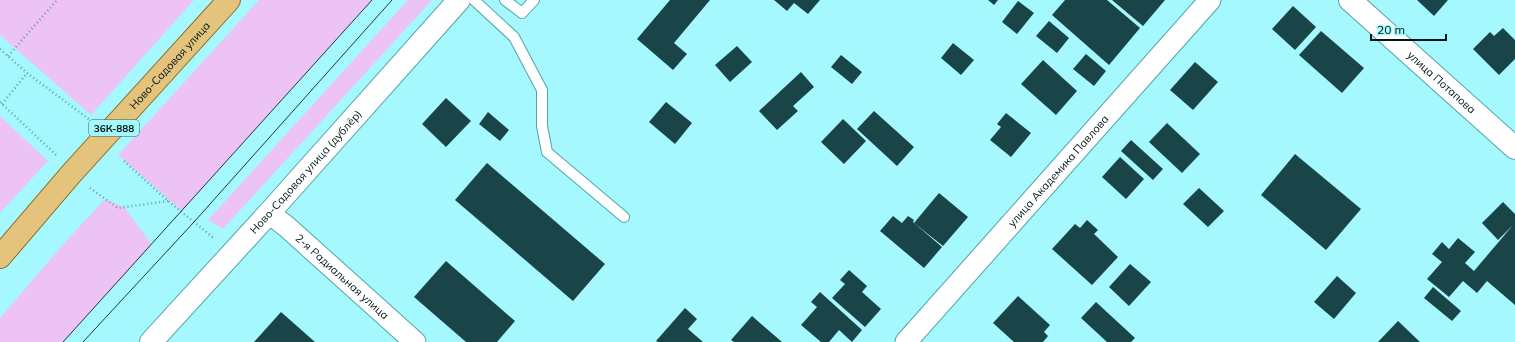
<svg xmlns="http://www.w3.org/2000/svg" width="1515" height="342" viewBox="0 0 1515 342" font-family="Mulish,sans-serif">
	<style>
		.green { fill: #edc3f5 }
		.building { fill: #194548 }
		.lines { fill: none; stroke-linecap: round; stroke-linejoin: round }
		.service-casing { stroke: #52a4aa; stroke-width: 12 }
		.minor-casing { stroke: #52a4aa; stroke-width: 23 }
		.tertiary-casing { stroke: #52a4aa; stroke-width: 24 }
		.primary-casing { stroke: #886c20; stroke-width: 24 }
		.path { stroke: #66a0a4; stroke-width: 2.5; stroke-dasharray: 1 3; stroke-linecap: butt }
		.service { stroke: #fff; stroke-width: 10 }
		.minor { stroke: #fff; stroke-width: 21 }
		.tertiary { stroke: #fff; stroke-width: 22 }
		.primary { stroke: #e4c37d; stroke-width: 22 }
		.tram { stroke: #1e3d3f; stroke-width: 1 }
		.labels { text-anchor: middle; stroke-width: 4; stroke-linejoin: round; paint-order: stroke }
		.shield { fill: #a5f8fd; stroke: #32585b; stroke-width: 1 }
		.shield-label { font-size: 10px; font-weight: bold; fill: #001415 }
		.street-label { font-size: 11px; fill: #001415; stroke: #a5f8fd }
	</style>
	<rect width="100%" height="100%" fill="#a5f8fd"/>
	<g class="green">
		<path d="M0 0H194L91 115 0 35Z"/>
		<path d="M259 0H372L182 211 118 155Z"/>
		<path d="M408 0H432L223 229 208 220Z"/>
		<path d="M0 116 48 161 0 213Z"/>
		<path d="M105 199 124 207 152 245 63 342H0V318L68 239Z"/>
	</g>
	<g class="building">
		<path d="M670 0H710L674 43 687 54 673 70 637 39Z"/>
		<path d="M774 0H820L808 14 794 3 787 11Z"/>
		<path d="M988 0H998L994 5Z"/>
		<path d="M1065 0H1107L1140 28 1109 65 1052 15Z"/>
		<path d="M1112 0H1165L1143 26Z"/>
		<path d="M1417 0H1448L1434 16Z"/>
		<path d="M1018 1 1034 13 1017 34 1002 22Z"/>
		<path d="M1293 6 1316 27 1295 50 1272 29Z"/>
		<path d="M1049 21 1069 38 1057 53 1036 36Z"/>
		<path d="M1503 28 1515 40V59L1499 75 1473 49 1490 32 1494 36Z"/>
		<path d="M1321 31 1364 68 1342 93 1299 55Z"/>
		<path d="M953 43 974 60 961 75 941 58Z"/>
		<path d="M737 46 752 62 730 82 715 65Z"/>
		<path d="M1086 54 1106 71 1094 86 1073 69Z"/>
		<path d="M841 55 862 72 852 84 831 67Z"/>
		<path d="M1043 60 1077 91 1056 115 1021 84Z"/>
		<path d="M1195 62 1218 82 1193 110 1170 90Z"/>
		<path d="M801 72 814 87 793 106 798 111 777 130 759 111Z"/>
		<path d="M446 98 471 121 446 147 422 124Z"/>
		<path d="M666 102 692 123 675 144 649 122Z"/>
		<path d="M874 111 914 147 897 166 857 129Z"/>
		<path d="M488 112 509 130 500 141 479 124Z"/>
		<path d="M1006 113 1031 133 1011 157 990 140 1001 127 997 124Z"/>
		<path d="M843 119 866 141 844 164 821 142Z"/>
		<path d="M1167 123 1200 154 1182 173 1149 142Z"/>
		<path d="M1131 140 1163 169 1153 180 1121 151Z"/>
		<path d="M1295 154 1361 209 1326 250 1261 195Z"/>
		<path d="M1120 157 1144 179 1126 199 1102 177Z"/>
		<path d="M487 163 605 264 573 301 455 200Z"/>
		<path d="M1199 188 1224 211 1208 227 1183 204Z"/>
		<path d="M939 193 968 217 943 246 914 223Z"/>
		<path d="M1503 202 1515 214V305L1487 281 1477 293 1463 281 1449 297 1427 279 1442 262 1432 254 1442 242 1449 249 1458 238 1475 252 1465 263 1474 271 1513 225 1498 240 1482 223Z"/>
		<path d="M893 216 902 223 908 216 914 220 913 222 942 247 924 268 880 231Z"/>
		<path d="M1087 220 1098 230 1094 234 1118 257 1092 285 1052 249 1075 224 1080 228Z"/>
		<path d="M446 261 515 321 497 342H466L414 297Z"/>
		<path d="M1130 264 1151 282 1129 306 1109 287Z"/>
		<path d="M849 270 867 286 862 292 881 309 865 327 832 298 845 284 840 280Z"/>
		<path d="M1337 276 1356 293 1334 319 1314 302Z"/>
		<path d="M1433 287 1461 311 1452 321 1424 298Z"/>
		<path d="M820 292 862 330 852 342 839 330 829 342H821L801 325 817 307 811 302Z"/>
		<path d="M1018 296 1050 325 1044 332 1048 336 1043 342H1014L993 323Z"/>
		<path d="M1096 302 1135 338 1131 342H1107L1081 318Z"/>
		<path d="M685 308 697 319 688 329 703 342H658L656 341Z"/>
		<path d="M281 312 315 342H254Z"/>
		<path d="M752 316 782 342H734L731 340Z"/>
		<path d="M1398 321 1420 342H1378Z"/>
	</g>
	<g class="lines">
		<g class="service-casing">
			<g id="service">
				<path d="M474 0 514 37 542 90V126L547 152 624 217"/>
				<path d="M505 0 522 13 534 0"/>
			</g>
		</g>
		<g class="minor-casing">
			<g id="minor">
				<path id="s1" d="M269 213 287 227 415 342"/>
				<path id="s2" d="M906 342 1210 0"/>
			</g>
		</g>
		<g class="tertiary-casing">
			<g id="tertiary">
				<path id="s3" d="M1350 0 1515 148"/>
				<path id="s4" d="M151 342 269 213 459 0"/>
			</g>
		</g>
		<g class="primary-casing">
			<g id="primary">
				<path id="s5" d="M0 257 71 174 229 0"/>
			</g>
		</g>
		<g class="path">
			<path d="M0 49 27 73 90 120"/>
			<path d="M8 56 57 0"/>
			<path d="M0 102 56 155"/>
			<path d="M2 104 27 73"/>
			<path d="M124 161 168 201 215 239"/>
			<path d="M90 188 118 208 168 201"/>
		</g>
		<use href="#service" class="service"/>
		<use href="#minor" class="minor"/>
		<use href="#tertiary" class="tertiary"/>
		<use href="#primary" class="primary"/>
		<g class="tram">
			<path d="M63 342 372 0"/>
			<path d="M83 342 194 222 392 0"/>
		</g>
	</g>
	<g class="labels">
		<rect class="shield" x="89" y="120" width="50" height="16" rx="3"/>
		<g class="shield-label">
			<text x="114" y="132">36К-888</text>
		</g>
		<g class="street-label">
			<text dy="4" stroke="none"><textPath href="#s5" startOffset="256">Ново-Садовая улица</textPath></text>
			<text dy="4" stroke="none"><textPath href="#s3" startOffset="123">улица Потапова</textPath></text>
			<text dy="4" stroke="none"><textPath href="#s2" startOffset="229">улица Академика Павлова</textPath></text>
			<text dy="4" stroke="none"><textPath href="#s4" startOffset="230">Ново-Садовая улица (дублёр)</textPath></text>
			<text dy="4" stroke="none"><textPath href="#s1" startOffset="97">2-я Радиальная улица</textPath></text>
		</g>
	</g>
	<path d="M1371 34v6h75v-6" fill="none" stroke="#001415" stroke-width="2"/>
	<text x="1377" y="34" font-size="12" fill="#001415" stroke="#a5f8fd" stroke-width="3" paint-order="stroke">20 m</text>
</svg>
